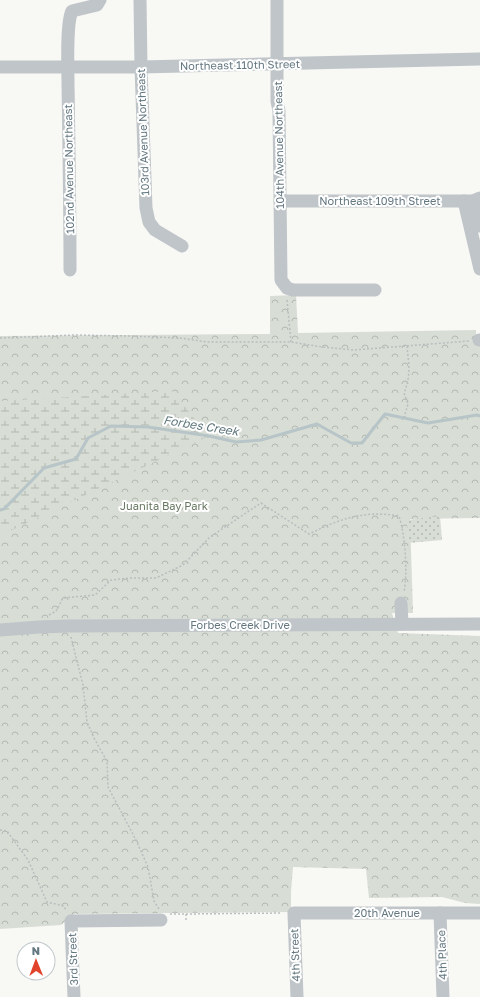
<svg xmlns="http://www.w3.org/2000/svg" width="480" height="997" viewBox="0 0 480 997" font-family="'Golos Text',sans-serif">
	<style>
		.forest { fill: url(#forest-crowns) }
		.wetland { fill: url(#wetland-marsh) }
		.garden { fill: url(#garden-dots) }
		.lines { fill: none; stroke-linecap: round; stroke-linejoin: round }
		.stream { stroke: #b7c5c8; stroke-width: 3 }
		.path { stroke: #b9bec0; stroke-width: 1.5; stroke-dasharray: 2 2; stroke-linecap: butt }
		.minor { stroke: #bfc5c8; stroke-width: 13 }
		.labels { text-anchor: middle; stroke-width: 4; stroke-linejoin: round; paint-order: stroke }
		.street-label { font-size: 11px; fill: #637780; stroke: #fff }
		.park-label { font-size: 11px; fill: #687862; stroke: #fff }
		.water-label { font-size: 12px; font-style: italic; fill: #5e767b; stroke: #fff }
	</style>
	<defs>
		<pattern id="forest-crowns" width="20" height="18" patternUnits="userSpaceOnUse"><rect width="20" height="18" fill="#d8ddd5"/><path d="M2 6a3 3 0 1 1 6 0M12 15a3 3 0 1 1 6 0" fill="none" stroke="#b3b8b2"/></pattern>
		<pattern id="wetland-marsh" width="20" height="14" patternUnits="userSpaceOnUse"><rect width="20" height="14" fill="#d8ddd5"/><path d="M1 5h8M5 5V1M11 12h8M15 12V8" fill="none" stroke="#b3b8b2"/></pattern>
		<pattern id="garden-dots" width="8" height="8" patternUnits="userSpaceOnUse"><rect width="8" height="8" fill="#d8ddd5"/><path d="M2 2h.1M6 6h.1" fill="none" stroke="#b3b8b2" stroke-width="1.8" stroke-linecap="round"/></pattern>
	</defs>
	<rect width="100%" height="100%" fill="#f8f8f5"/>
	<path class="forest" d="M296 295 298 333 476 330V344H480V518L410 519 413 613H392L398 633 480 636V904L465 903 442 897 369 898 366 869 293 867 291 892V912L74 914 61 925 0 929V336L270 334V296Z"/>
	<path class="wetland" d="M172 391 209 436 10 531 0 529V401Z"/>
	<path class="garden" d="M440 516 442 540 408 543 407 520Z"/>
	<g class="lines">
		<path class="stream" d="M0 510 4 509 44 468 76 459 88 438 111 426 148 427 209 436 236 442 261 440 317 424 351 443H362L385 414 428 423 477 415 480 416"/>
		<g class="path">
			<path d="M287 300 291 342"/>
			<path d="M0 338 75 335 130 336 180 338 207 342H291L322 347 354 350 469 341"/>
			<path d="M404 418 408 404 404 393C411 375 409 366 407 347"/>
			<path d="M49 615 56 611 63 598 95 595 111 580 130 578H156L183 565 210 537 261 503 309 534C340 519 363 510 399 516 405 535 408 572 404 592"/>
			<path d="M71 637 83 685 87 722 95 740 107 761 108 787 136 840 148 867 154 901 159 909"/>
			<path d="M0 830 7 831 28 860 47 902 64 906 66 911"/>
			<path d="M170 914H186V920"/>
			<path d="M186 914 282 913"/>
		</g>
		<g class="minor">
			<path d="M140 0 141 67 146 208 149 222 155 230 182 246"/>
			<path d="M277 0V101L279 111 281 280 287 288 293 290H375"/>
			<path d="M0 67H141L480 59"/>
			<path d="M280 201H473L480 198"/>
			<path d="M464 201 480 269"/>
			<path d="M473 201 480 226"/>
			<path d="M70 270C70 208 69 146 68 84 68 69 66 23 72 11L97 5 100 0"/>
			<path d="M479 340H480"/>
			<path d="M401 603 402 624"/>
			<path d="M0 630 39 627 68 626 480 624"/>
			<path d="M440 913 443 997"/>
			<path d="M74 997 71 921 161 920"/>
			<path d="M297 997 294 913H480"/>
		</g>
	</g>
	<g class="labels">
		<g class="street-label">
			<text transform="translate(240 65) rotate(-1)" y="4">Northeast 110th Street</text>
			<text transform="translate(143 132) rotate(-92)" y="4">103rd Avenue Northeast</text>
			<text transform="translate(279 145) rotate(-91)" y="4">104th Avenue Northeast</text>
			<text transform="translate(69 169) rotate(-91)" y="4">102nd Avenue Northeast</text>
			<text x="380" y="205">Northeast 109th Street</text>
			<text x="240" y="629">Forbes Creek Drive</text>
			<text x="387" y="917">20th Avenue</text>
			<text transform="translate(295 955) rotate(-92)" y="4">4th Street</text>
			<text transform="translate(442 955) rotate(-92)" y="4">4th Place</text>
			<text transform="translate(73 959) rotate(-92)" y="4">3rd Street</text>
		</g>
		<g class="park-label">
			<text x="164" y="510">Juanita Bay Park</text>
		</g>
		<g class="water-label">
			<text transform="translate(201 426) rotate(9)" y="4">Forbes Creek</text>
		</g>
	</g>
	<g transform="translate(36 961) rotate(359)"><circle r="19" fill="#ffffff" stroke="#c1c9cc"/>
	<path d="M0-3L7 15L0 10L-7 15Z" fill="#e1442d"/>
	<text y="-6" font-size="11" font-weight="bold" text-anchor="middle" fill="#637780">N</text>
	</g>
</svg>
